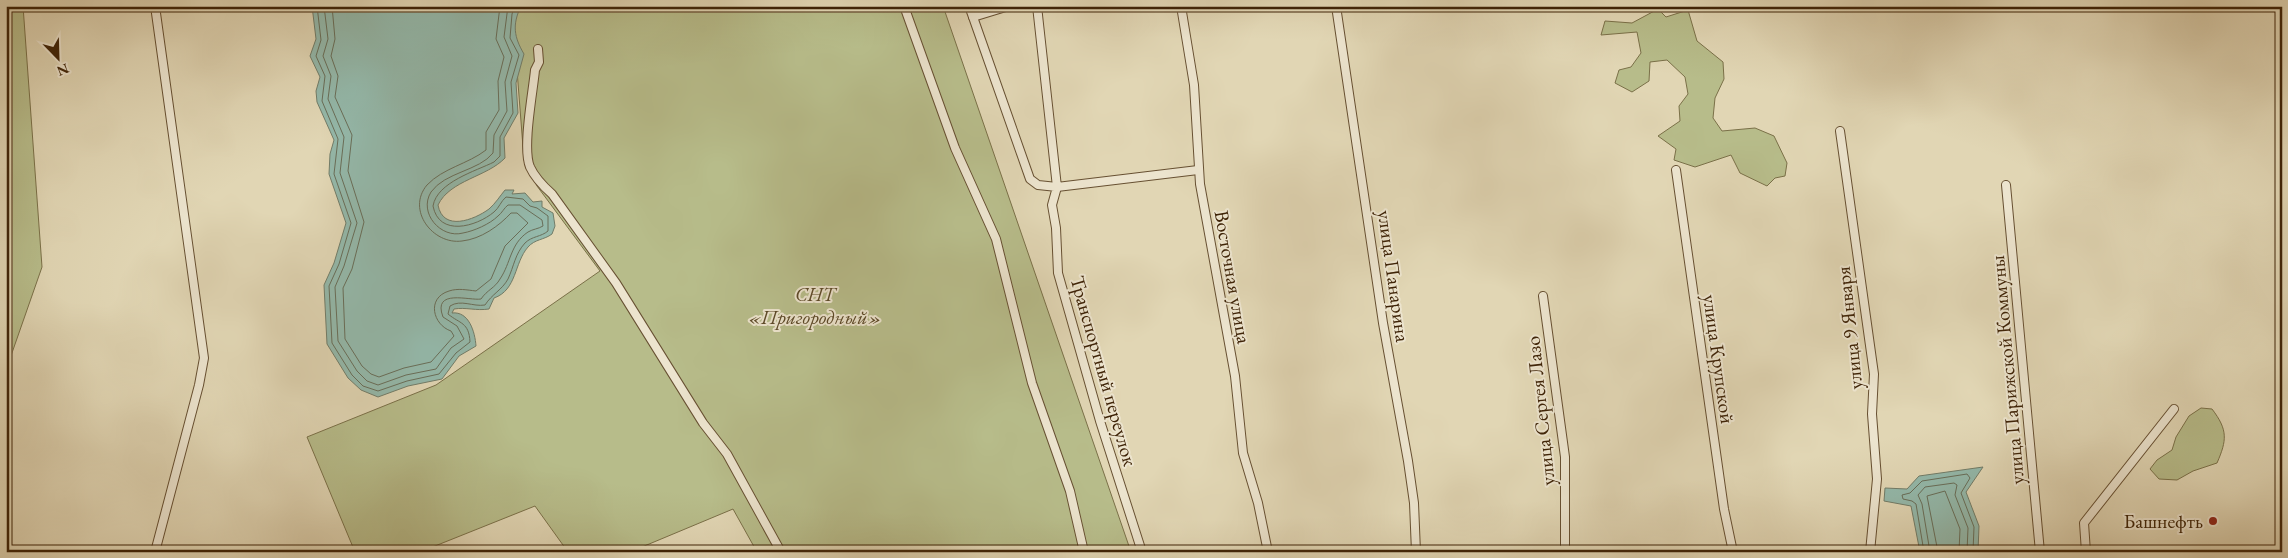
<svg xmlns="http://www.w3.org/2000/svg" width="2288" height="558" viewBox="0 0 2288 558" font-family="'EB Garamond',serif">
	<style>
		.green { fill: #b7bc8a; stroke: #7a7048 }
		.water { fill: #94b9ab; stroke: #727d69 }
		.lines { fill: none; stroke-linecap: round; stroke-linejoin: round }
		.shore { stroke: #696e59; stroke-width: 1 }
		.street-casing { stroke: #675032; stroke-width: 10 }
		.street { stroke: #ece4ce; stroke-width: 8 }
		.poi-dot { fill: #8f2418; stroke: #ece4ce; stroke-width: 2 }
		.labels { text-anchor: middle; stroke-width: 4; stroke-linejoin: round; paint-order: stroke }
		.street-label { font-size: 20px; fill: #3e2307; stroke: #ece4ce }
		.park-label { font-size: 20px; font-style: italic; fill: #5c4928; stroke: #ece4ce }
		.poi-label { font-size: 20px; fill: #3e2307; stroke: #ece4ce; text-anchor: end }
	</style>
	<rect width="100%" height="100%" fill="#e1d6b4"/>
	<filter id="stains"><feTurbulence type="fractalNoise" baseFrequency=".004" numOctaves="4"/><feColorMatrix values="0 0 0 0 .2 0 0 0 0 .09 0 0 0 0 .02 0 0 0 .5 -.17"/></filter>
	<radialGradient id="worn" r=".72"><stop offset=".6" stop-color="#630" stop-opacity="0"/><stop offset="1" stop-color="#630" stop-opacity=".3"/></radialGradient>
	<g class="green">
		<path d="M6 6H23L42 267 6 370Z"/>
		<path d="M512 6H943L1131 552H757L733 509 630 552H568L535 506 420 552H355L307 437 436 385 600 271 537 186 524 160Z"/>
		<path d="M1658 9 1666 17 1688 10 1697 41 1723 62 1724 79 1715 98 1713 118 1722 131 1755 128 1774 136 1787 163 1785 176 1775 178 1767 186 1740 173 1731 155 1695 167 1674 160 1676 149 1658 136 1680 121 1679 106 1688 94 1685 77 1667 60 1650 62 1649 81 1632 92 1615 83 1619 70 1631 67 1641 53 1637 32 1601 35 1605 21 1632 23Z"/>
		<path d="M2201 408 2212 409C2228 430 2227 440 2217 463L2193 471 2177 480 2159 479 2150 469 2157 460 2172 450 2176 437 2189 416Z"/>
	</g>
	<g class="water">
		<path d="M312 6H521C512 25 514 37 524 54L516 83 518 113 504 138 505 158C487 177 450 180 438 205 443 232 474 220 489 209 495 204 500 196 505 190H514L512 194 525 193 533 202 542 201V207L553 213 555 226 552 234C544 240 535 239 528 247 514 263 517 290 494 298L489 309C476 311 466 307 454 309L452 313C469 311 475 332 476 346L459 356 442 379 408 386 378 397 361 390 348 378 327 344 324 285 334 263 346 223 329 174 330 154 334 140 317 102 316 91 320 77 310 56 316 39Z"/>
		<path d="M1983 467 1966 492 1979 526 1978 552H1920L1911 506 1884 501 1885 488 1907 489 1919 476Z"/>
	</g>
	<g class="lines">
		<g class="shore">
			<path d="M317 6 321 40 316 56 325 76 322 101 338 139 334 174 351 223 339 264 329 286 332 343 352 375 363 386 378 391 407 381 439 374 456 353 470 342C469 322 460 324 448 314L450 306C461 299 473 307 485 305 492 294 502 290 508 279 514 266 515 254 525 243 532 236 541 237 548 231V216L537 208 530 206 523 199 506 197C501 201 499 208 494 212 476 227 439 237 433 206 437 182 476 171 494 162L500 156V137L513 113 511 82 519 55 510 38 512 14 515 6"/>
			<path d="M324 6 328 39 323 56 331 76 328 99 344 137 340 173 357 223 344 266 335 287 338 341 357 371 367 381 378 385 406 375 436 369 451 348 464 339 457 326 443 317C432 288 470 301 481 299 487 290 495 288 500 279 511 263 510 244 528 232 533 229 538 229 543 226L542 220 520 205H508C504 208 502 213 498 216 490 224 474 231 463 233 441 239 418 213 431 192 445 172 479 171 493 153L494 135 507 111 505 82 512 56 504 37 508 6"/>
			<path d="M332 6 335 39 331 56 338 76 335 97 352 135 348 171 364 222 352 269 343 288 345 339 362 366 371 374 379 377 404 368 431 362 454 336 451 331C433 325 426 298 449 291 458 288 467 290 476 291L491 279 505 246 528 223 517 213H511C499 226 481 239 462 241 433 245 406 210 427 185 443 168 468 164 486 150V132L499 110 498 81 504 57 496 39 500 6"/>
			<path d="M1924 552 1916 504 1912 501 1903 499 1902 495 1910 493 1922 481 1967 474 1970 478 1961 493 1974 527 1973 552"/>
			<path d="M1930 552 1922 504 1918 495 1925 487 1954 483 1957 485 1955 495 1968 528 1967 552"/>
			<path d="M1938 552 1927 496 1945 491 1960 529 1959 552"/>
		</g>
		<g class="street-casing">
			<g id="street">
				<path d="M155 6 204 358 199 385 155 552"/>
				<path d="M904 6 955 148 996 239 1032 383 1070 491 1084 552"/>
				<path d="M969 6 973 17 1009 6"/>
				<path d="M1037 6 1057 187 1198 170"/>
				<path d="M1181 6 1194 85 1200 184 1235 376 1243 453 1258 503 1268 552"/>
				<path d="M1336 6 1383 323 1408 461 1414 503 1416 552"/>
				<path d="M973 17 1030 179 1038 185 1057 187 1052 205 1056 228 1058 273 1100 421 1142 552"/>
				<path d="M538 49 539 62 535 70C533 92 522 148 530 167 535 178 543 186 552 194L616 283 703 423 727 454 781 552"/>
				<path d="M1840 131 1874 374 1872 414 1877 479 1870 552"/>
				<path d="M1676 170 1724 509 1733 552"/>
				<path d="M2006 185 2040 552"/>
				<path d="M1543 296 1565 457V552"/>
				<path d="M2086 552 2084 523 2174 409"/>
			</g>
		</g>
		<use href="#street" class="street"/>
	</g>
	<circle class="poi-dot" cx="2213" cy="521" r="5"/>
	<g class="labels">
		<g class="street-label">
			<text transform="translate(1394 276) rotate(82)" y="7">улица Панарина</text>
			<text transform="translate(1233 277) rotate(80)" y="7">Восточная улица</text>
			<text transform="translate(1849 328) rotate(-96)" y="7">улица 9 Января</text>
			<text transform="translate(1719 359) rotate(82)" y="7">улица Крупской</text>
			<text transform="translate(2007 370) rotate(-95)" y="7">улица Парижской Коммуны</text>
			<text transform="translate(1104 371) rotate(74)" y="7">Транспортный переулок</text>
			<text transform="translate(1540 411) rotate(-96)" y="7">улица Сергея Лазо</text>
		</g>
		<g class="park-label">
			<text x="815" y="301">СНТ<tspan x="815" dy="23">«Пригородный»</tspan></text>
		</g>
		<g class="poi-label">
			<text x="2203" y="528">Башнефть</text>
		</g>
	</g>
	<rect width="2288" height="558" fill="none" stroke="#e1d6b4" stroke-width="25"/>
	<rect x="8" y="8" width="2273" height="543" fill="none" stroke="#3e2307" stroke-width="2.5"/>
	<rect x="12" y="12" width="2263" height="533" fill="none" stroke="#3e2307"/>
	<g transform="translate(58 58) rotate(157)" stroke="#ece4ce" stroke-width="4" paint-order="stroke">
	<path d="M0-4L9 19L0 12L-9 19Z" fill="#3e2307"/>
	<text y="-8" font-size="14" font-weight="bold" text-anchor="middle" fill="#3e2307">N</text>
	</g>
	<rect width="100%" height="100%" filter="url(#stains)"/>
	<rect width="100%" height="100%" fill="url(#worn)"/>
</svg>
